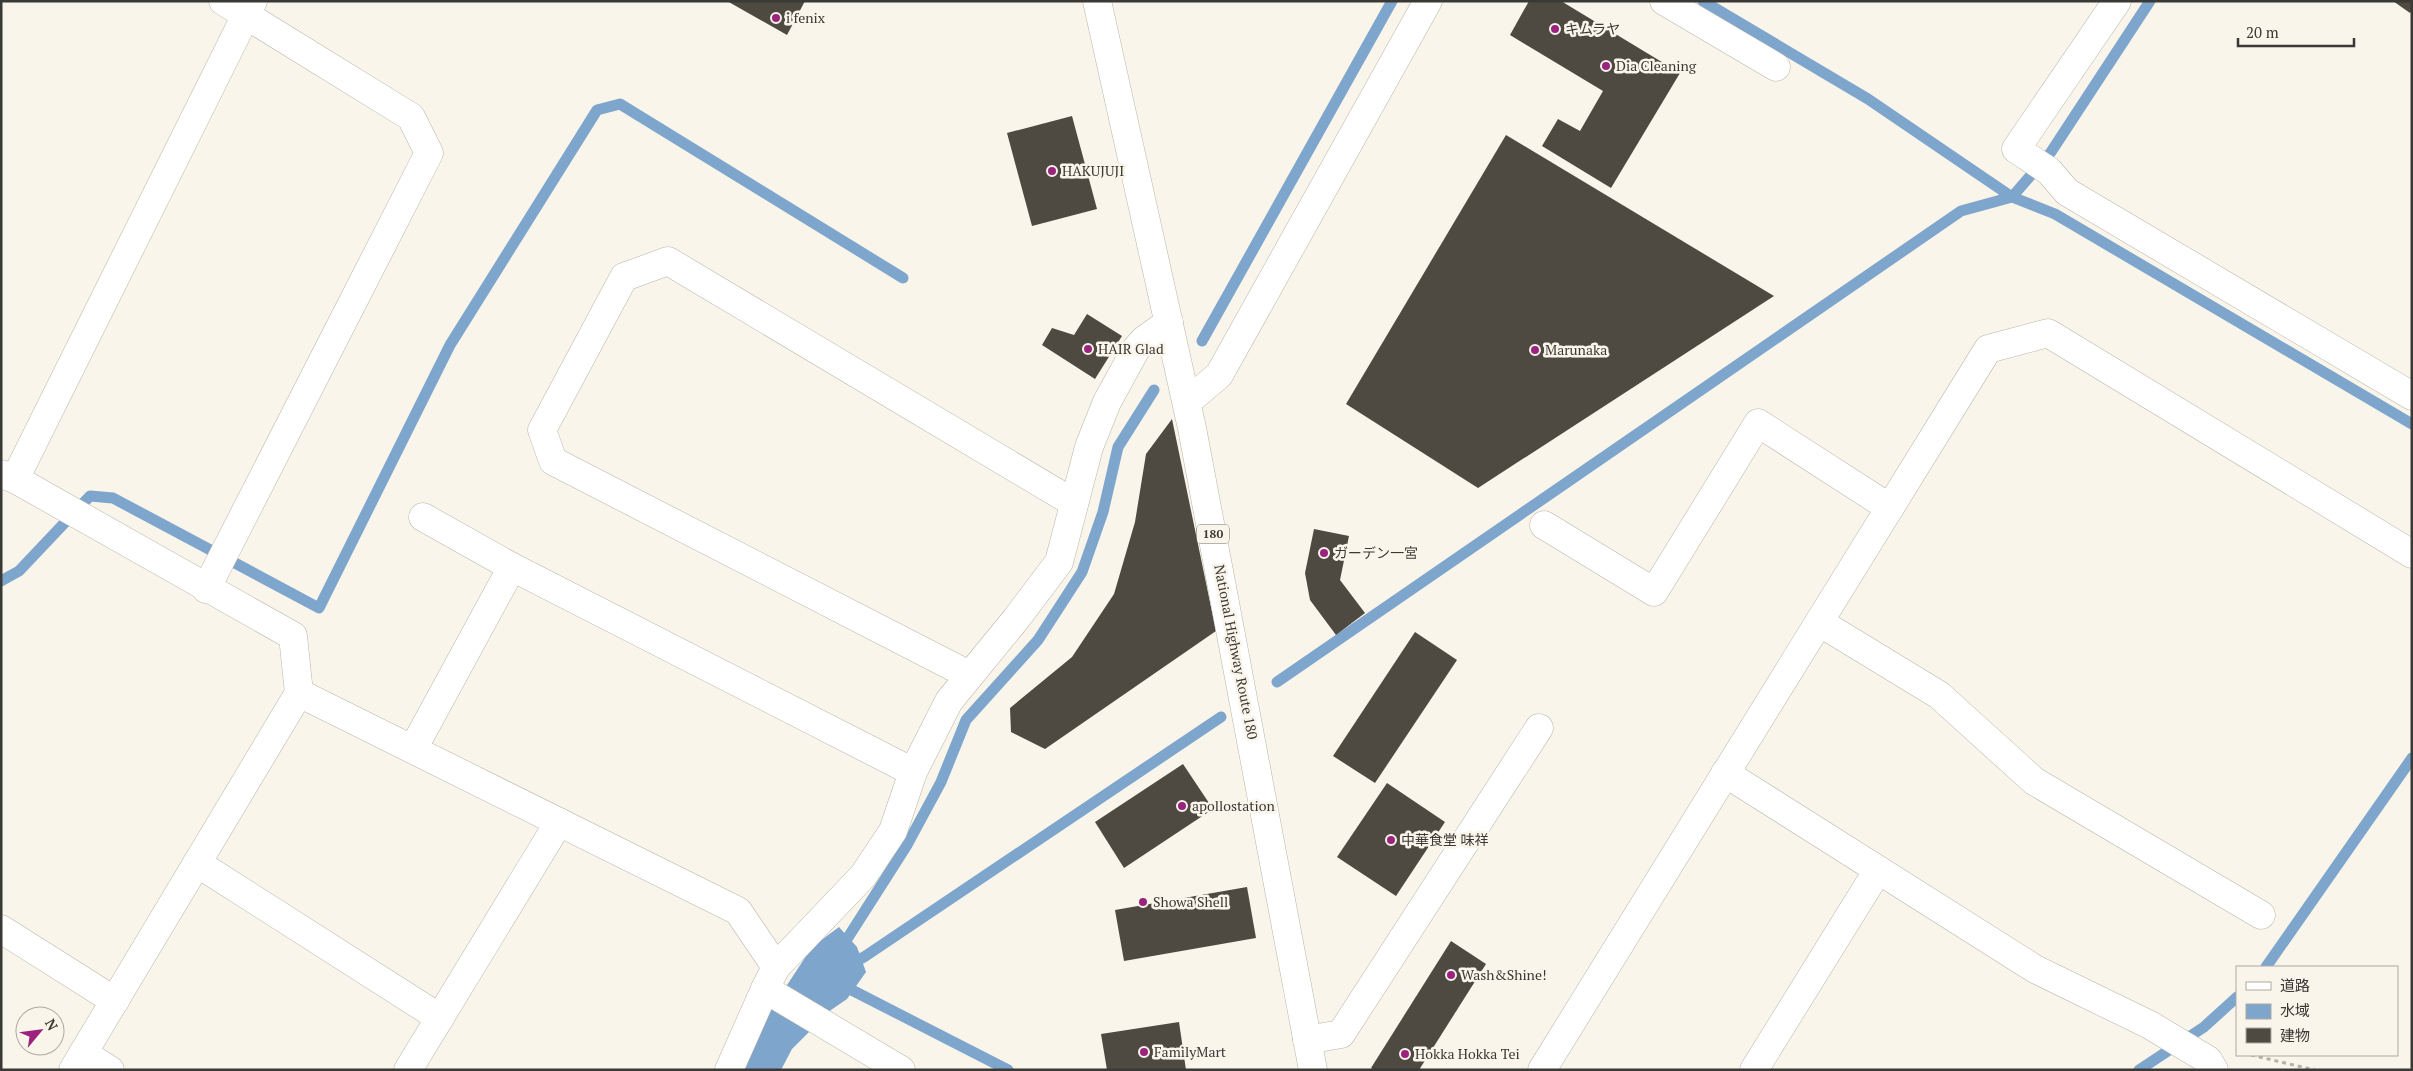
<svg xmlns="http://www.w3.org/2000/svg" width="2413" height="1071" viewBox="0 0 2413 1071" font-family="'PT Serif','Noto Sans JP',serif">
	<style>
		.water { fill: #7ea6cd }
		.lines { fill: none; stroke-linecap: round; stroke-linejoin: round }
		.stream { stroke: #7ea6cd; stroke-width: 11 }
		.building { fill: #4e4a41 }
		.minor-casing { stroke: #bab5ab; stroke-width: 29 }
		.trunk-casing { stroke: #bab5ab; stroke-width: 29 }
		.path { stroke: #b4b0a7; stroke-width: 3; stroke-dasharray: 4 4; stroke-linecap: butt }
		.minor { stroke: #fff; stroke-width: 28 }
		.trunk { stroke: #fff; stroke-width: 28 }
		.poi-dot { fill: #9b237d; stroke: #faf5ea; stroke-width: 2 }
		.labels { text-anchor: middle; stroke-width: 5; stroke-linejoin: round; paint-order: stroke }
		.shield { fill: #faf5ea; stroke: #74716b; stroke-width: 1 }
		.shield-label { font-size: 12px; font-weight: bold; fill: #3b3935 }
		.poi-label { font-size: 14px; fill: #3b3935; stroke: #faf5ea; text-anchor: start }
		.street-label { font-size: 14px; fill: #3b3935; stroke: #faf5ea }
	</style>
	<rect width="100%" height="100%" fill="#faf5ea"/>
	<path class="water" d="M839 927 857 947 866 972 847 999 831 1010 792 1049 781 1070H742L768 1014 812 947Z"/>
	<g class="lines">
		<g class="stream">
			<path d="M1703 1 1868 99 2012 197 2055 214 2412 424"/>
			<path d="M1202 341 1392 1"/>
			<path d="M1 581 19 571 90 496 113 498 319 608 450 345 597 110 620 104 903 278"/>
			<path d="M1277 682 1961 211 2012 197 2051 152 2150 1"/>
			<path d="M840 950 907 845 941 782 966 720 1038 640 1082 572 1103 512 1118 447 1154 390"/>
			<path d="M848 965 864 957 1221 717"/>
			<path d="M2266 967 2412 758"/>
			<path d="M840 984 1008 1070"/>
			<path d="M2139 1070 2204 1027 2237 997"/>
		</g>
	</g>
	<g class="building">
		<path d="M727 1H805L787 35Z"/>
		<path d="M1529 1H1561L1680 73 1611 188 1542 146 1558 119 1580 131 1603 91 1510 35Z"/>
		<path d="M2393 1H2412V11L2410 13Z"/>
		<path d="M1072 116 1097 209 1032 226 1007 133Z"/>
		<path d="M1506 135 1774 296 1478 488 1346 404Z"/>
		<path d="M1087 314 1122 336 1095 379 1042 345 1052 328 1074 335Z"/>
		<path d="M1172 419 1216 631 1045 749 1011 732 1010 708 1072 657 1114 594 1135 522 1146 454Z"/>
		<path d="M1314 529 1349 536 1340 580 1365 613 1336 635 1310 600 1305 573Z"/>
		<path d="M1415 632 1457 660 1375 783 1333 756Z"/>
		<path d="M1183 764 1213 809 1124 868 1095 822Z"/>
		<path d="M1387 783 1445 822 1396 896 1337 857Z"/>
		<path d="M1247 887 1256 938 1124 961 1115 910Z"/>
		<path d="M1451 941 1486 964 1419 1070H1374L1371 1068Z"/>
		<path d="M1179 1022 1186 1070H1107L1101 1034Z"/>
	</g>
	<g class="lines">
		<g class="minor-casing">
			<g id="minor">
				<path d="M1664 1 1776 67"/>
				<path d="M2117 1 2016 149 2049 171 2067 192 2412 396"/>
				<path d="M1187 402 1219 375 1428 1"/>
				<path d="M1 474 15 479 293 636 299 693 73 1070"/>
				<path d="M15 479 253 1"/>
				<path d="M423 517 512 567 913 772"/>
				<path d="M1544 525 1654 592 1758 423 1890 508"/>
				<path d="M206 589 429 153 411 117 223 1"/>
				<path d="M1819 622 1939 695 2034 781 2261 915"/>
				<path d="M969 675 553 461 542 430 624 277 668 261 1074 503"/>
				<path d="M299 693 738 911 776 967 765 989 901 1070"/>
				<path d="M413 749 512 567"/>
				<path d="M1725 773 2035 969 2150 1025 2208 1060 2214 1070"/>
				<path d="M197 863 440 1018"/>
				<path d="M1 929 115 1001"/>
				<path d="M776 967 863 876 893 831 913 772 949 701 1016 619 1059 562 1089 447 1107 402 1136 349 1144 340 1169 322"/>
				<path d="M1307 1040 1341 1034 1539 728"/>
				<path d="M83 1053 110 1070"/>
				<path d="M408 1070 559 822"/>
				<path d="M729 1070 765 989"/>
				<path d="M1542 1070 1988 349 2048 333 2412 554"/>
				<path d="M1754 1070 1878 870"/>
			</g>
		</g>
		<g class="trunk-casing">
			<path id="trunk" d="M1097 1 1192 428 1313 1070"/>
		</g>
		<path class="path" d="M2251 1055 2315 1070"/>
		<use href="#minor" class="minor"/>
		<use href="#trunk" class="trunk"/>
	</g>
	<g class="poi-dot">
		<circle cx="776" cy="18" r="5"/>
		<circle cx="1555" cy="29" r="5"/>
		<circle cx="1606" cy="66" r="5"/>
		<circle cx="1052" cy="171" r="5"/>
		<circle cx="1088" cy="349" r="5"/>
		<circle cx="1535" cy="350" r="5"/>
		<circle cx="1324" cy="553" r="5"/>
		<circle cx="1182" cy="806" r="5"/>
		<circle cx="1391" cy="840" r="5"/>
		<circle cx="1143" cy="902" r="5"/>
		<circle cx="1451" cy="975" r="5"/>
		<circle cx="1144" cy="1052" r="5"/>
		<circle cx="1405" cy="1054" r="5"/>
	</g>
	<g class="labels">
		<rect class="shield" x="1197" y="524.5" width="32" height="19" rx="4"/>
		<g class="shield-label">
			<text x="1213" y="538">180</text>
		</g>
		<g class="poi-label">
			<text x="786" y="23">i fenix</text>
			<text x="1565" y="34">キムラヤ</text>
			<text x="1616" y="71">Dia Cleaning</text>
			<text x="1062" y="176">HAKUJUJI</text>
			<text x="1098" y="354">HAIR Glad</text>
			<text x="1545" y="355">Marunaka</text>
			<text x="1334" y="558">ガーデン一宮</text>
			<text x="1192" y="811">apollostation</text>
			<text x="1401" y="845">中華食堂 味祥</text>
			<text x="1153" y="907">Showa Shell</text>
			<text x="1461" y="980">Wash&amp;Shine!</text>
			<text x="1154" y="1057">FamilyMart</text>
			<text x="1415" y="1059">Hokka Hokka Tei</text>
		</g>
		<g class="street-label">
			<text transform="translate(1236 652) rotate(79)" y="5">National Highway Route 180</text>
		</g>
	</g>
	<rect width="2413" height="1071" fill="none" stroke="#3b3935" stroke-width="5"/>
	<rect x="2236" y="966" width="162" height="90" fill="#faf5ea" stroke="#aeaaa2"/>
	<rect x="2246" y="982" width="25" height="8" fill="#ffffff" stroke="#aeaaa2"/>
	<text x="2280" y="991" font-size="15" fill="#3b3935">道路</text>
	<rect x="2246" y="1004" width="25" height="15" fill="#7ea6cd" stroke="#aeaaa2"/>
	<text x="2280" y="1016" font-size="15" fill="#3b3935">水域</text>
	<rect x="2246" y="1028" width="25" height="15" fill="#4e4a41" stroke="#aeaaa2"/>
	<text x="2280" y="1041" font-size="15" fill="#3b3935">建物</text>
	<g transform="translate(40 1031) rotate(61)"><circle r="24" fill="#faf5ea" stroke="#aeaaa2"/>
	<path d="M0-4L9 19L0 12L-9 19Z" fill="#9b237d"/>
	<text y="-8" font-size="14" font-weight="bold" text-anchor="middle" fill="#3b3935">N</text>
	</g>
	<path d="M2238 38v8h116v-8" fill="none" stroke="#3b3935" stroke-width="2.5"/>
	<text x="2246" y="38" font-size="15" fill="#3b3935" stroke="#faf5ea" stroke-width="4" paint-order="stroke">20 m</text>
</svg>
